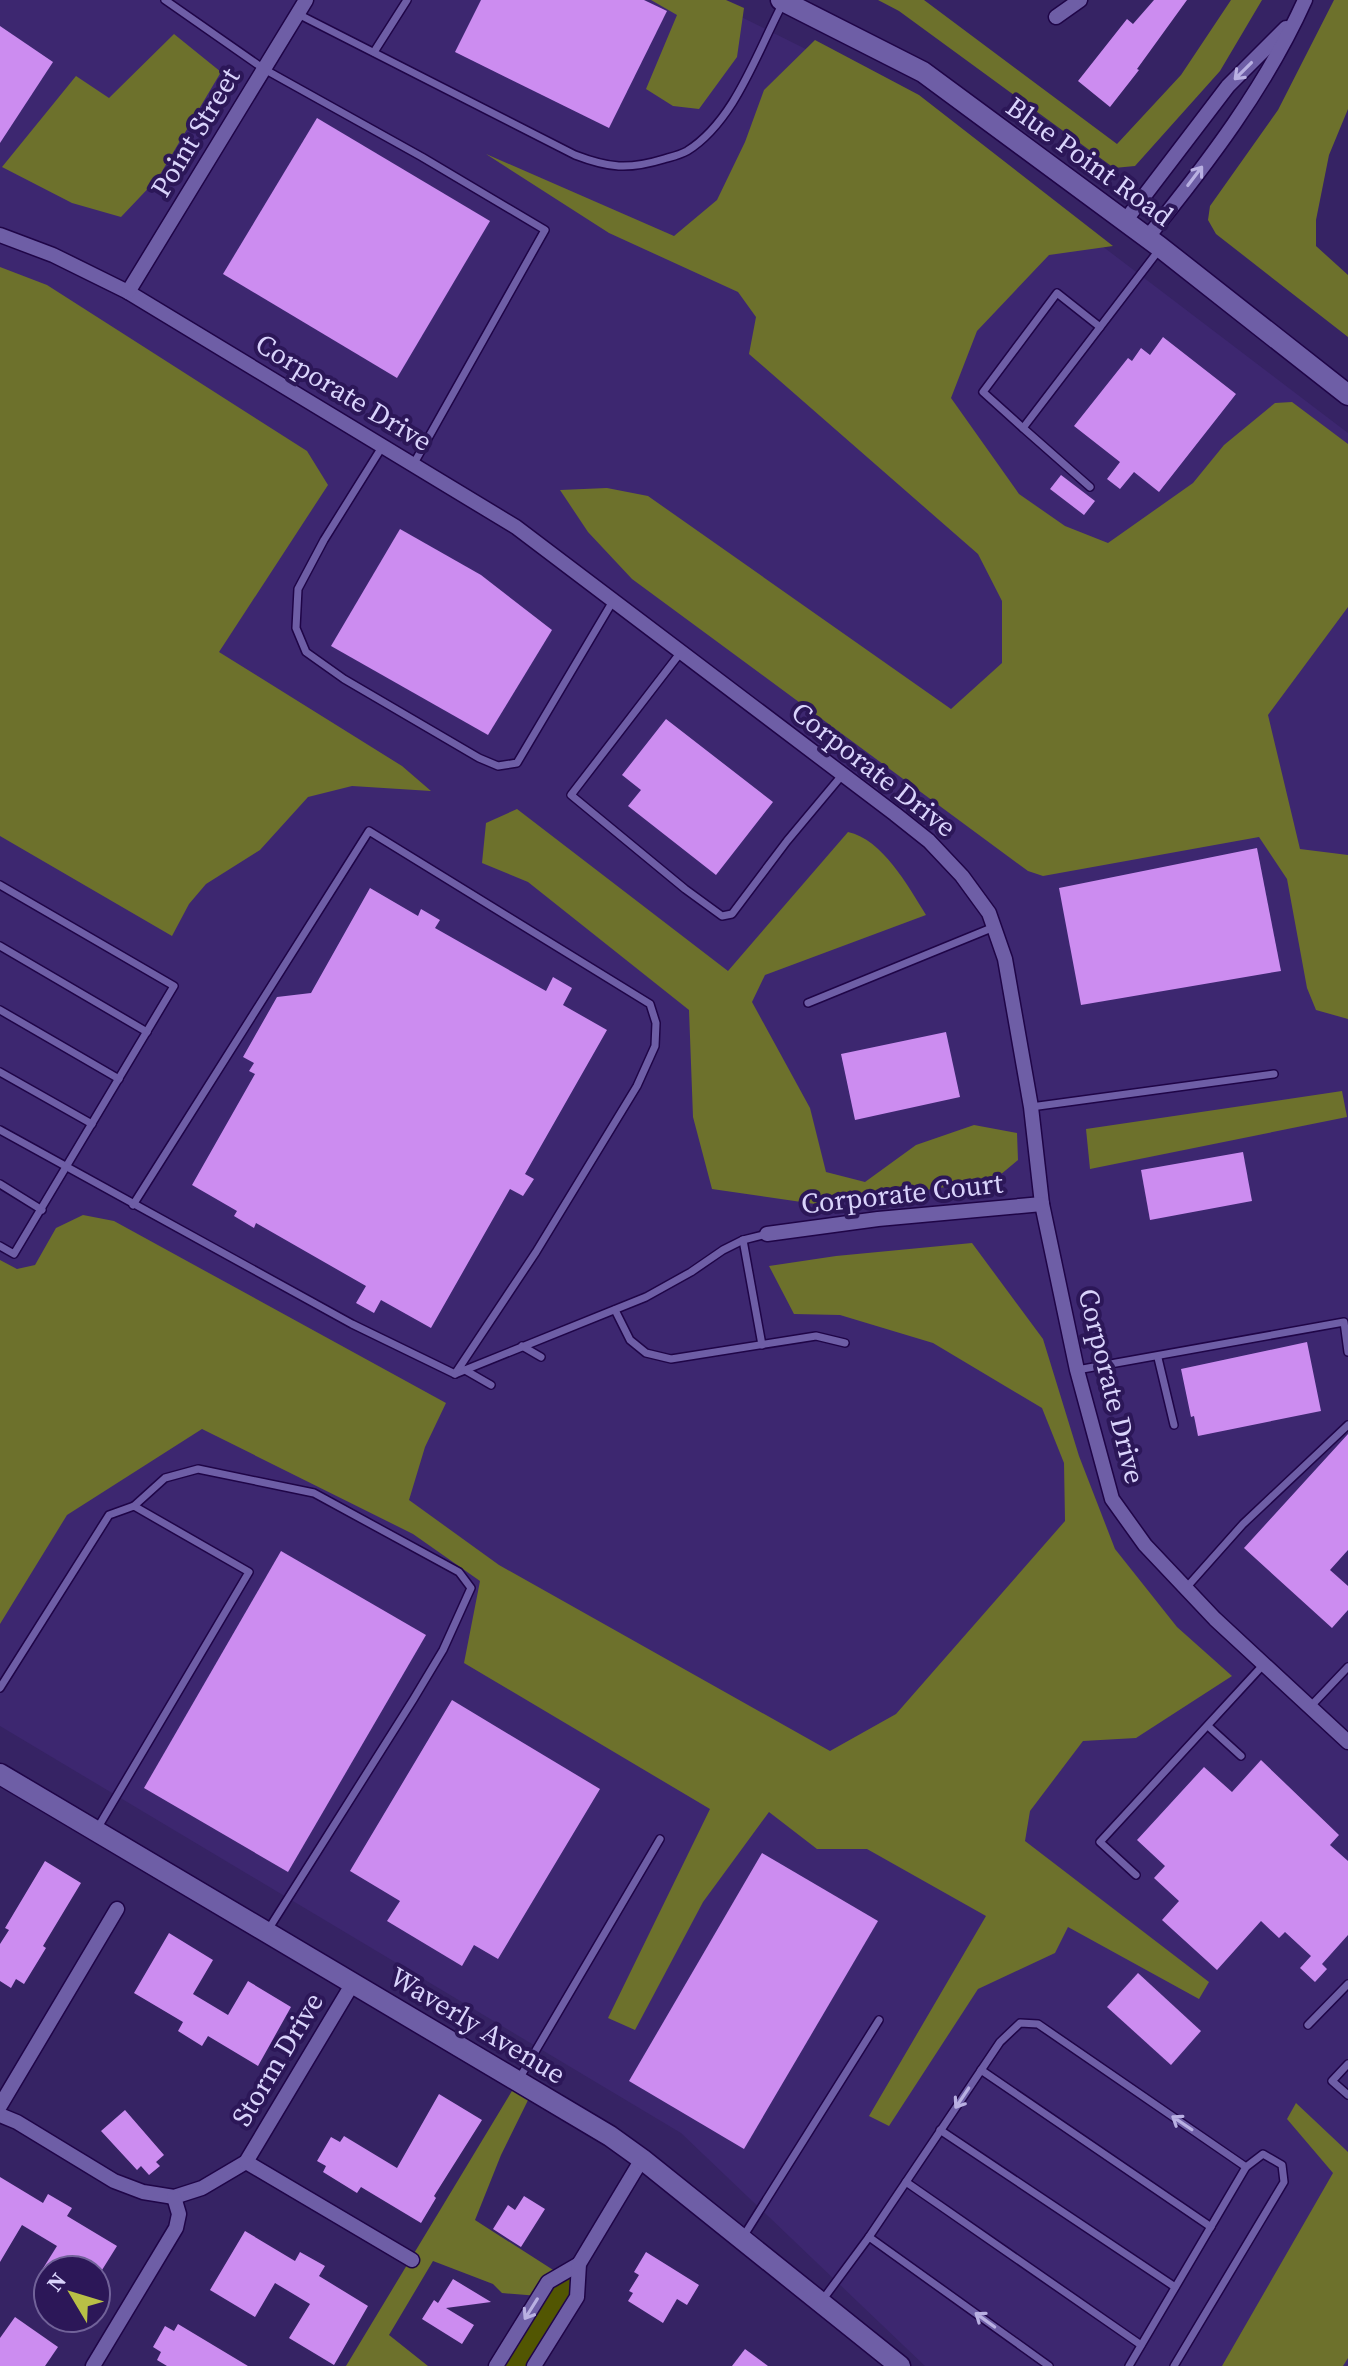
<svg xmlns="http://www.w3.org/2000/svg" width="1348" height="2366" viewBox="0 0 1348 2366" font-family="'Source Serif 4',serif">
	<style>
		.built { fill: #3d2770 }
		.green { fill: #525602 }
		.forest { fill: #6d712c }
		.building { fill: #cc8cf0 }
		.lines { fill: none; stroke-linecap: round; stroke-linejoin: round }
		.lane-casing { stroke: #1f0547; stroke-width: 10 }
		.street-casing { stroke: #1f0547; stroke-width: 17 }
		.secondary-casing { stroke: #1f0547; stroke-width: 23 }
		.lane { stroke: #6e5ea6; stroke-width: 7 }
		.street { stroke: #6e5ea6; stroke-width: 14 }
		.secondary { stroke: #6e5ea6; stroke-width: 20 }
		.oneway { stroke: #b9b0e2 }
		.labels { text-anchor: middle; stroke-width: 8; stroke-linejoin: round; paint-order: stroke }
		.street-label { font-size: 28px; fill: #d9d3fb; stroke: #2c1758 }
	</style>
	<rect width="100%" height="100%" fill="#362364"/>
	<path class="built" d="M0 0H707L914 103 1348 433V2366H925L681 2133 0 1726Z"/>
	<path class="green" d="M579 2264 577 2297 534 2366H496L548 2282Z"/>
	<g class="forest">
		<path d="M651 0H726L744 8 737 57 699 109 673 106 646 89 677 15Z"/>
		<path d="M878 0H924L1117 144 1181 75 1231 0H1262L1220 71 1135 166 1114 168 899 11Z"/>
		<path d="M1334 0H1348V109L1329 155 1316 220V246L1348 275V337L1216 234 1208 220 1210 206 1278 110Z"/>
		<path d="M174 34 221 72 158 178 121 217 72 203 2 167 76 76 109 98Z"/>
		<path d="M815 40 919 95 1113 246 1049 255 977 331 951 398 1019 494 1065 526 1108 543 1193 483 1224 445 1275 403 1292 402 1348 444V607L1268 715 1300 849 1348 855V1019L1316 1010 1307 988 1287 879 1259 837 1043 876 1028 871 632 579 588 532 560 490 607 488 648 496 951 709 1002 663V601L978 554 749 354 756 317 738 292 609 233 486 154 674 236 717 200 745 142 764 90Z"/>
		<path d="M0 267 47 285 307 451 328 485 219 652 402 766 431 791 352 786 308 797 260 850 206 884 189 904 172 936 0 836Z"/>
		<path d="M517 809 728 971 848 832C882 839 908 886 926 915L765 975 752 1002 810 1108 826 1172 865 1182 916 1145 974 1125 1017 1133 1018 1160 994 1180 822 1205 712 1189 693 1117 689 1010 528 882 482 863 486 823Z"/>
		<path d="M1342 1091 1347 1117 1090 1169 1086 1129Z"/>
		<path d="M83 1215 114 1221 446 1403 425 1447 409 1500 499 1565 830 1751 896 1714 1065 1521 1064 1463 1042 1408 933 1343 840 1315 794 1314 769 1266 836 1256 972 1243 1043 1339 1079 1456 1115 1549 1177 1627 1232 1676 1136 1738 1083 1741 1030 1811 1025 1841 1209 1982 1199 1999 1068 1927 1055 1953 978 1989 889 2126 869 2116 986 1916 867 1849H817L769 1812 703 1902 635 2030 608 2018 710 1809 464 1663 480 1581 413 1534 202 1429 67 1515 0 1624V1260L17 1269 35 1265 56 1228Z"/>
		<path d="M518 2081 533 2090 501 2155 475 2220 561 2275 539 2296 502 2293 493 2284 433 2261 389 2335 428 2366H346Z"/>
		<path d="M1296 2103 1348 2152V2358L1343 2366H1222L1333 2173 1287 2119Z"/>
	</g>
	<g class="building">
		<path d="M481 0H644L667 11 609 128 455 52Z"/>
		<path d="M1154 0H1187L1137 69 1139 70 1110 107 1078 81 1127 19 1133 24Z"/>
		<path d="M0 26 53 62 0 143Z"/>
		<path d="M317 118 490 221 397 378 223 274Z"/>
		<path d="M1163 337 1236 394 1159 492 1134 472 1120 489 1107 479 1120 462 1074 426 1128 358 1132 361 1141 348 1150 355Z"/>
		<path d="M1061 475 1095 501 1084 515 1050 489Z"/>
		<path d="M400 529 481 575 552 630 488 735 331 646Z"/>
		<path d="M666 719 773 802 716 875 628 806 641 790 622 775Z"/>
		<path d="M1257 848 1281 971 1081 1005 1059 888Z"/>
		<path d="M370 888 418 916 421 909 440 920 435 928 546 991 553 977 572 988 563 1005 607 1030 525 1174 534 1179 523 1196 510 1189 431 1328 381 1300 374 1313 356 1303 366 1286 256 1223 254 1228 234 1216 237 1211 192 1185 255 1074 249 1071 254 1063 243 1057 277 997 311 993Z"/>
		<path d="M946 1032 960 1097 855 1120 841 1054Z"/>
		<path d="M1243 1152 1252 1201 1150 1220 1141 1170Z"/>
		<path d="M1307 1342 1321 1411 1198 1436 1194 1416 1191 1417 1181 1369Z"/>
		<path d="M1348 1434V1550L1330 1570 1348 1586V1610L1332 1628 1244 1548Z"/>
		<path d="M281 1551 426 1635 288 1872 144 1788Z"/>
		<path d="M452 1700 600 1789 498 1959 474 1945 462 1966 387 1921 400 1901 350 1871Z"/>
		<path d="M1261 1760 1339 1835 1330 1845 1348 1861V1935L1322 1964 1327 1969 1315 1982 1300 1968 1311 1956 1285 1932 1279 1938 1261 1921 1217 1970 1162 1920 1179 1901 1154 1878 1165 1866 1137 1840 1204 1767 1232 1792Z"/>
		<path d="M762 1853 878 1921 744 2149 629 2081Z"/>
		<path d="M45 1861 81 1883 43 1946 46 1948 24 1984 16 1979 11 1988 0 1981V1944L9 1930 5 1928Z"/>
		<path d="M169 1933 213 1960 193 1994 228 2015 248 1981 291 2007 258 2066 208 2036 202 2046 178 2031 183 2022 134 1993Z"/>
		<path d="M1138 1973 1201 2031 1171 2065 1107 2007Z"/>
		<path d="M439 2094 482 2120 434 2196 436 2198 421 2223 361 2187 357 2193 323 2172 326 2166 317 2161 331 2137 340 2142 344 2136 397 2168Z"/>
		<path d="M125 2110 164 2155 156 2162 160 2166 149 2175 141 2166 137 2170 101 2131Z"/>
		<path d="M0 2177 43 2203 48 2194 72 2208 67 2216 117 2246 102 2270H42L57 2246 22 2225 0 2262Z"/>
		<path d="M524 2196 545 2209 521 2247 493 2229 508 2205 515 2210Z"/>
		<path d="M245 2231 295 2261 300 2252 325 2266 319 2276 368 2306 334 2365 289 2338 310 2304 275 2283 255 2317 210 2290Z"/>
		<path d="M646 2252 699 2285 687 2305 677 2299 663 2323 628 2301 633 2293 629 2291 639 2275 634 2272Z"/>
		<path d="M453 2279 491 2302 446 2308 474 2325 462 2344 422 2319 434 2300 438 2303Z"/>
		<path d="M15 2317 58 2347 45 2366H0V2338Z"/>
		<path d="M178 2324 248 2366H167L157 2360 161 2352 153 2347 165 2326 174 2331Z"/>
		<path d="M745 2349 768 2366H732Z"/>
	</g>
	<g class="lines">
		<g class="lane-casing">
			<g id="lane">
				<path d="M165 0 264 69 422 157 545 230 413 465"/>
				<path d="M298 14 575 155C609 168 628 170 664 159 671 157 680 155 687 151 735 121 757 52 783 3"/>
				<path d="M374 52 407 0"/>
				<path d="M1023 428 983 392 1057 293 1100 327"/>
				<path d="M382 447 324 540 298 589 296 628 306 652 344 679 479 758 498 766 517 763 613 601"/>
				<path d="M1090 487 1023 428 1159 250"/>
				<path d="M681 652 571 795 685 889 722 916 732 914 787 841 843 774"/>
				<path d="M0 885 174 986 14 1254 0 1246"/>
				<path d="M0 946 147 1032"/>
				<path d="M808 1003 994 927"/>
				<path d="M0 1010 119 1079"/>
				<path d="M0 1072 92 1124"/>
				<path d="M1031 1107 1274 1074"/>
				<path d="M0 1130 352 1324 455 1374 646 1297 691 1272 723 1250 743 1240 767 1234"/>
				<path d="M0 1184 42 1210"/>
				<path d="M133 1205 369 831 650 1004 656 1023 655 1046 637 1086 536 1252 455 1374"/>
				<path d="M743 1240 762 1345"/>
				<path d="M615 1310 630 1340 646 1353 671 1359 816 1336 845 1343"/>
				<path d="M522 1346 541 1357"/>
				<path d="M1158 1358 1174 1425"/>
				<path d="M465 1370 491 1385"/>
				<path d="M1077 1370 1344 1322 1348 1352"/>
				<path d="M134 1506 165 1478 198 1469 314 1493 459 1572 471 1588 443 1650 413 1700 268 1930"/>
				<path d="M1186 1588 1243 1524 1348 1425"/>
				<path d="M0 1688 109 1515 134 1506 249 1572 97 1829"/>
				<path d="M1310 1707 1348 1667"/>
				<path d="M1208 1726 1241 1756"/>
				<path d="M1136 1875 1100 1842 1264 1664"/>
				<path d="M1308 2025 1348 1984"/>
				<path d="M1348 2064 1332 2081 1348 2095"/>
				<path d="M981 2070 1211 2227"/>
				<path d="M519 2079 660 1839"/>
				<path d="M940 2130 1175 2287"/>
				<path d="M906 2182 1141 2345"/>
				<path d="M743 2237 879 2020"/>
				<path d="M869 2237 1000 2042 1020 2023 1038 2024 1246 2167"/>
				<path d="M821 2302 869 2237 1049 2366"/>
				<path d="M1129 2366 1246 2167 1263 2154 1282 2165 1284 2182 1174 2366"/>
			</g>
		</g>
		<g class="street-casing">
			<g id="street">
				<path d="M1056 17 1080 0"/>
				<path d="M1125 221 1228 86 1286 28"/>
				<path d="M0 235 53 255 128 292 516 527 895 814 929 841 962 876 989 913 1005 959 1031 1107 1042 1204 1077 1370 1112 1499 1145 1545 1215 1619 1348 1742"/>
				<path d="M1147 238C1207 164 1266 87 1305 0"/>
				<path d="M128 292 306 0"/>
				<path d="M767 1234 878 1219 1042 1204"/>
				<path d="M0 2106 117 1909"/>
				<path d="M0 2115 17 2122 114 2181 143 2192 174 2197 202 2188 246 2162 353 1983"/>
				<path d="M246 2162 412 2260"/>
				<path d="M93 2366 176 2228 179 2214 174 2197"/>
				<path d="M496 2366 548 2282 579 2264"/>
				<path d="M534 2366 577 2297 579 2264 642 2159"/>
			</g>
		</g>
		<g class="secondary-casing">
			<g id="secondary">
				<path d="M781 0 923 72 1160 247 1348 395"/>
				<path d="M0 1774 610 2136 642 2159 900 2366"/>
			</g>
		</g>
		<use href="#lane" class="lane"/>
		<use href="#street" class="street"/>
		<use href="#secondary" class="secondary"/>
	</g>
	<defs><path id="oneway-shaft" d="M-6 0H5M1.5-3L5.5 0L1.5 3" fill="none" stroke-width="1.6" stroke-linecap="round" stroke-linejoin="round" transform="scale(2)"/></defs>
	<g class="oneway">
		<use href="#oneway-shaft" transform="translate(1243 71) rotate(135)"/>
		<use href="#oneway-shaft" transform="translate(1195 176) rotate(-53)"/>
		<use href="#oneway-shaft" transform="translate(962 2098) rotate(124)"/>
		<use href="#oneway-shaft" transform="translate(1182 2123) rotate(-146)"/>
		<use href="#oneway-shaft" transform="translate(531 2309) rotate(122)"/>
		<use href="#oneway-shaft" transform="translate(985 2320) rotate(-144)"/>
	</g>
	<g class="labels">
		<g class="street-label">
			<text transform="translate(195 132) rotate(-59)" y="10">Point Street</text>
			<text transform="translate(1090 161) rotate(36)" y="10">Blue Point Road</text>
			<text transform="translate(344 392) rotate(31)" y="10">Corporate Drive</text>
			<text transform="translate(874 769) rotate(38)" y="10">Corporate Drive</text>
			<text transform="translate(902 1193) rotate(-6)" y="10">Corporate Court</text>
			<text transform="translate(1112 1386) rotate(76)" y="10">Corporate Drive</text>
			<text transform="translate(478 2025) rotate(31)" y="10">Waverly Avenue</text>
			<text transform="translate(277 2059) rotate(-59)" y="10">Storm Drive</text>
		</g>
	</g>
	<g transform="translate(72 2294) rotate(308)"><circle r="38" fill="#2c1758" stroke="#716299" stroke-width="2"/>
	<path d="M0-6L14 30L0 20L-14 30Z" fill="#b9c046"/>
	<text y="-12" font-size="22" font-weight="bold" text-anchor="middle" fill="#d9d3fb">N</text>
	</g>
</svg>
